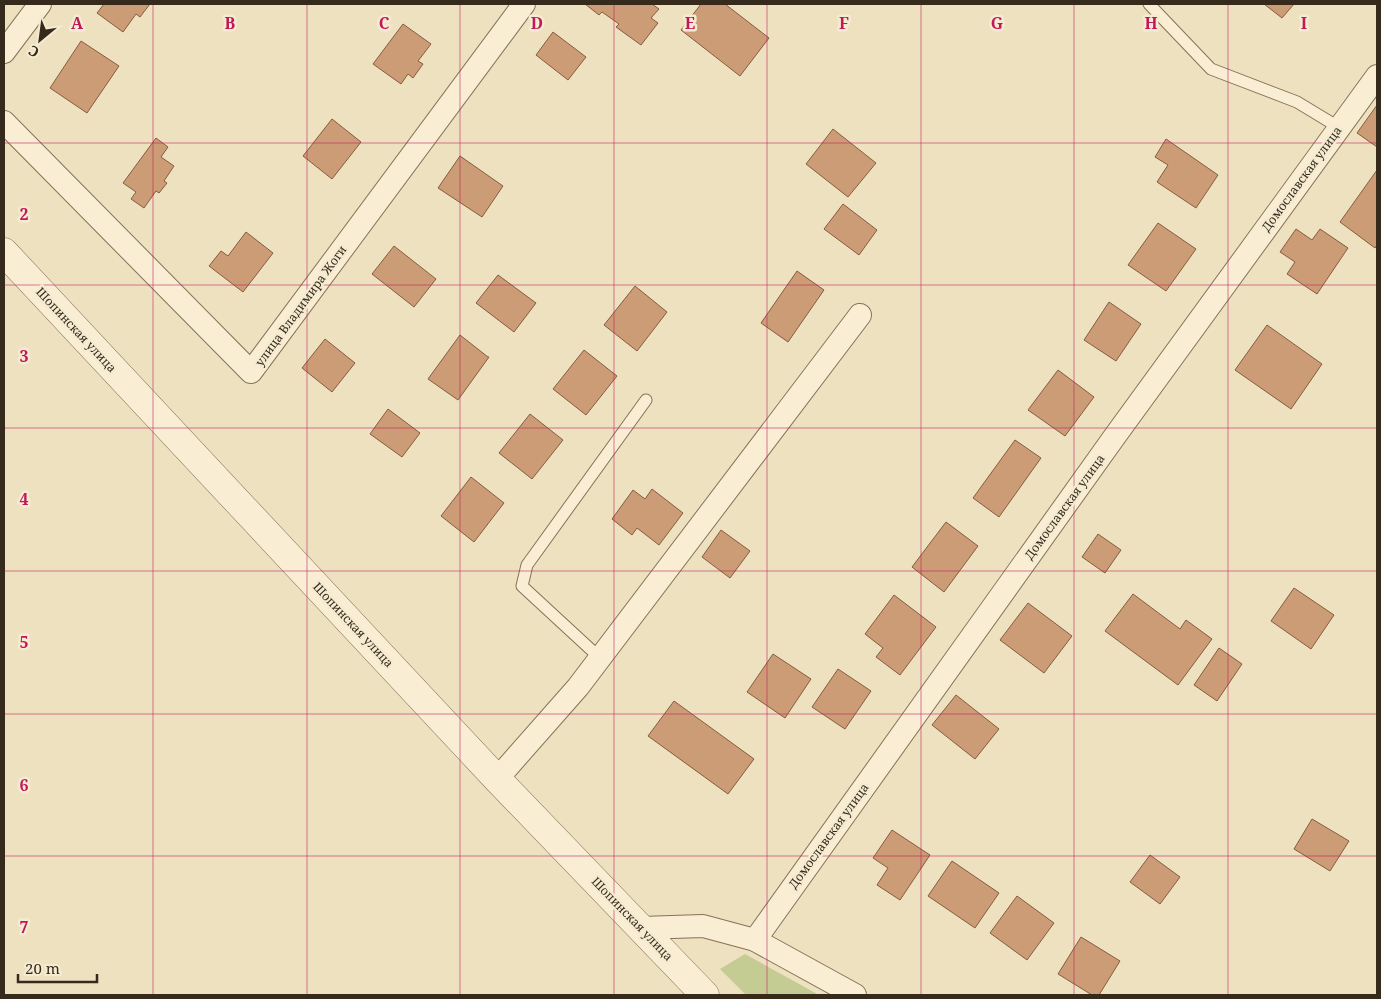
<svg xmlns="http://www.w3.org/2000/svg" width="1381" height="999" viewBox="0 0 1381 999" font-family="'Noto Serif',serif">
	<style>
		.green { fill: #c4cc94 }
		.building { fill: #cc9c76; stroke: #865c3e }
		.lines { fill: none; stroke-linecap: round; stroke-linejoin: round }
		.service-casing { stroke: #877258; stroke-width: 13 }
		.minor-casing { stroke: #877258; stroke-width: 24 }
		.tertiary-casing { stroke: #877258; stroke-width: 29 }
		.service { stroke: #f9eed3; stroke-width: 11 }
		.minor { stroke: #f9eed3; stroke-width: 22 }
		.tertiary { stroke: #f9eed3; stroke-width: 28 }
		.grid { fill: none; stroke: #c2185b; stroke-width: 1; stroke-opacity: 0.55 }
		.labels { text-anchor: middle; stroke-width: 5; stroke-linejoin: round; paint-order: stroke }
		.street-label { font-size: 12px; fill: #362a1d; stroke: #f5ebd0 }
		.grid-label { font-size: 16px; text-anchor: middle; font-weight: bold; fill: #c2185b; stroke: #f5ebd0; stroke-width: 5; stroke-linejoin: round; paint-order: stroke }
	</style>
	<rect width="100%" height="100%" fill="#eee1c0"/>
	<path class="green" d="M745 954 819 995H746L720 969Z"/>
	<g class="building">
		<path d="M104 4H150L140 17 136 14 123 32 97 13Z"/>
		<path d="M585 4H652L659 9 651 18 658 23 641 45 616 27 619 24 602 12 599 15Z"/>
		<path d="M701 4H725L769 38 740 76 681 30Z"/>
		<path d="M1264 4H1294L1282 18Z"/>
		<path d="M403 24 431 44 418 61 423 64 413 78 408 74 401 84 373 64Z"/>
		<path d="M553 32 586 57 568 80 536 55Z"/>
		<path d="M81 41 119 66 87 113 50 88Z"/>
		<path d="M1377 105V147L1357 133Z"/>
		<path d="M332 119 361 142 332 179 303 156Z"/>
		<path d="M833 129 876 163 848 197 806 164Z"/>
		<path d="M156 138 168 147 161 157 174 166 164 181 167 183 159 193 156 191 144 208 131 199 136 192 123 183Z"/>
		<path d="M1166 139 1218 175 1196 208 1157 182 1168 165 1155 157Z"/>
		<path d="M460 156 503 186 482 217 438 188Z"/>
		<path d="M1377 170V245L1375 248 1340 222Z"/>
		<path d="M843 204 877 230 859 255 824 229Z"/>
		<path d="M1158 223 1196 249 1166 291 1128 265Z"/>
		<path d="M1296 229 1312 240 1320 229 1348 248 1317 294 1287 274 1295 262 1280 252Z"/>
		<path d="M246 232 273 253 243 292 209 266 221 251 228 256Z"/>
		<path d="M394 246 436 279 414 307 372 274Z"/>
		<path d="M797 271 824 290 788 342 761 323Z"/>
		<path d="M498 275 536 303 514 332 476 303Z"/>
		<path d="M635 286 667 312 637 351 604 325Z"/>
		<path d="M1109 302 1141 324 1116 361 1084 340Z"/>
		<path d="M1267 325 1322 364 1291 409 1235 370Z"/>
		<path d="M460 335 488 357H489L458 400 428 379Z"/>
		<path d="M325 339 355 363 332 392 302 368Z"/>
		<path d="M584 350 617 376 586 415 553 389Z"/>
		<path d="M1058 370 1094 397 1065 436 1028 410Z"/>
		<path d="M388 409 420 433 402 457 370 434Z"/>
		<path d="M530 414 563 440 532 479 499 453Z"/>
		<path d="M1015 440 1041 458 999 517 973 498Z"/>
		<path d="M471 477 504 503 474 542 441 516Z"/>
		<path d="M652 489 683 513 659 545 637 528 632 535 612 519 633 490 645 499Z"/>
		<path d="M946 522 978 546 944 592 912 567Z"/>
		<path d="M721 530 750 551 730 578 702 557Z"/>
		<path d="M1098 534 1121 550 1105 573 1082 557Z"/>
		<path d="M1294 588 1334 615 1311 649 1271 621Z"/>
		<path d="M1133 594 1180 629 1186 620 1212 639 1178 685 1105 631Z"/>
		<path d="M894 595 936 627 900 675 876 657 883 648 865 634Z"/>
		<path d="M1028 603 1072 636 1044 673 1000 640Z"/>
		<path d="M1219 648 1242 664 1217 701 1194 685Z"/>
		<path d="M773 654 811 679 785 718 747 692Z"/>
		<path d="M838 669 871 691 845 729 812 707Z"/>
		<path d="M956 695 999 729 975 759 932 725Z"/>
		<path d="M674 701 754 759 728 794 648 736Z"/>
		<path d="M1312 819 1349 841 1330 871 1294 849Z"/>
		<path d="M892 830 930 855 900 900 877 885 888 868 873 858Z"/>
		<path d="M1150 855 1180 877 1160 904 1130 882Z"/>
		<path d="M952 861 999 893 975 928 928 896Z"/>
		<path d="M1017 896 1054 923 1027 960 990 933Z"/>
		<path d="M1081 937 1120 961 1099 995H1092L1058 974Z"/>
	</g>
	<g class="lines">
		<g class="service-casing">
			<g id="service">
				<path d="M1149 4 1211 69 1297 102 1340 128"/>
				<path d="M600 658 522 586 527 565 646 400"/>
			</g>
		</g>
		<g class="minor-casing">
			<g id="minor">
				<path d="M4 52 40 4"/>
				<path d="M4 122 251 372 524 4"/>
				<path d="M497 779 578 687 860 315"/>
				<path d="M641 928 703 926 755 940 855 995"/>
				<path d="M755 940 1115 436 1377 76"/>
			</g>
		</g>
		<g class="tertiary-casing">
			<path id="tertiary" d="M4 252 497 779 705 995"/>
		</g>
		<use href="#service" class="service"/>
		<use href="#minor" class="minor"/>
		<use href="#tertiary" class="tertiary"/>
	</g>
	<path class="grid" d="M153 4V995M307 4V995M460 4V995M614 4V995M767 4V995M921 4V995M1074 4V995M1228 4V995M4 143H1377M4 285H1377M4 428H1377M4 571H1377M4 714H1377M4 856H1377"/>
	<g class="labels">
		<g class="street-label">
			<text transform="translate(1302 179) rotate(-54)" y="4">Домославская улица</text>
			<text transform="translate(301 306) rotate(-54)" y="4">улица Владимира Жоги</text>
			<text transform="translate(76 330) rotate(47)" y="4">Шопинская улица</text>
			<text transform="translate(1065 507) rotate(-54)" y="4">Домославская улица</text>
			<text transform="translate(353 625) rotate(47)" y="4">Шопинская улица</text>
			<text transform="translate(829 836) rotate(-54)" y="4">Домославская улица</text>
			<text transform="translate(632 919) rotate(46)" y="4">Шопинская улица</text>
		</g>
	</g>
	<g class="grid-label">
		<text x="77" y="29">A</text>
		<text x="230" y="29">B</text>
		<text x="384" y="29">C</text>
		<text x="537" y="29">D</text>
		<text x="690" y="29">E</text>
		<text x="844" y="29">F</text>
		<text x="997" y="29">G</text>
		<text x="1151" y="29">H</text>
		<text x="1304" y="29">I</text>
		<text x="24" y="220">2</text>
		<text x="24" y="362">3</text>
		<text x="24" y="505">4</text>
		<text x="24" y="648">5</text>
		<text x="24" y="791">6</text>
		<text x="24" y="933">7</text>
	</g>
	<rect width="1381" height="999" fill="none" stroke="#362a1d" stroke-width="10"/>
	<g transform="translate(40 40) rotate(209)" stroke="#f5ebd0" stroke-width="4" paint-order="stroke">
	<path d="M0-4L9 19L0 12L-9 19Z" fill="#362a1d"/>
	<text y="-8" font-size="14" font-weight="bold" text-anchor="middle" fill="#362a1d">С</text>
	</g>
	<path d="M18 974v8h79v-8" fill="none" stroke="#362a1d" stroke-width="2.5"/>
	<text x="25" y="974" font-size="15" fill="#362a1d" stroke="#f5ebd0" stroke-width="4" paint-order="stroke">20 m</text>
</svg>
